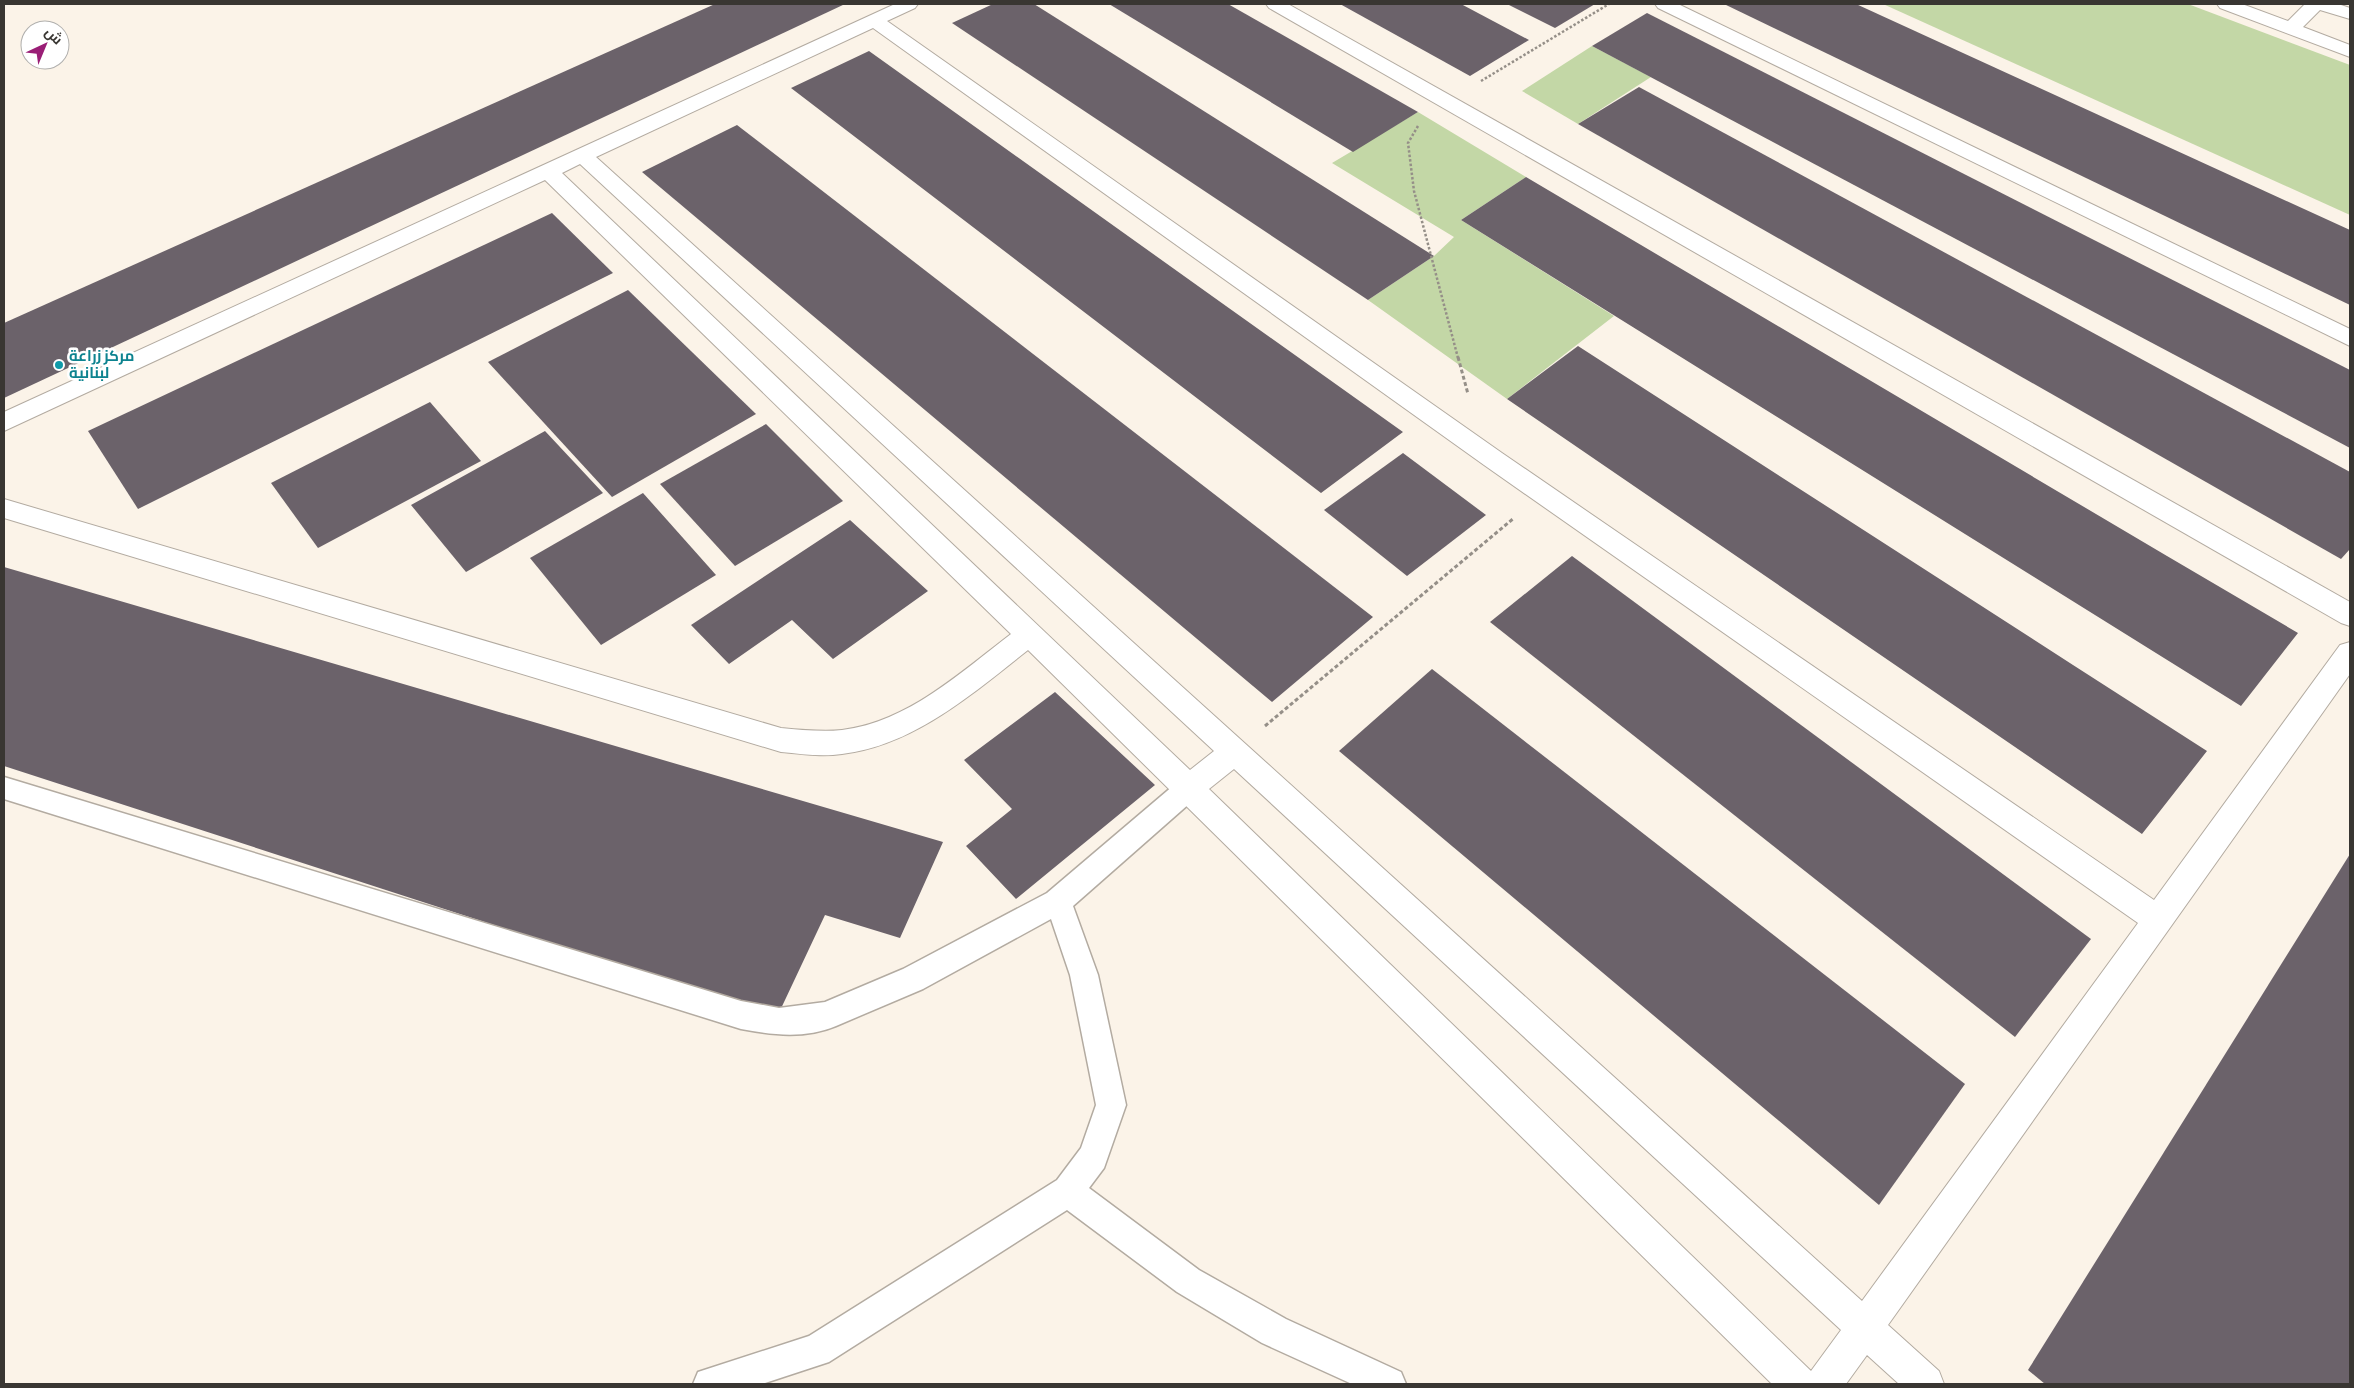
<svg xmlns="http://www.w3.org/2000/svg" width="2354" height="1388" viewBox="0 0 2354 1388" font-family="'Sofia Sans Condensed',Cairo,sans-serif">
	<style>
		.green { fill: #c3d7a6 }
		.building { fill: #6b626a }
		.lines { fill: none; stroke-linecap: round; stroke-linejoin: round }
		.lane-casing { stroke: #b3aba1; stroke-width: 3 }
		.street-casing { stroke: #b3aba1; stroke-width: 2 }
		.path-far1 { stroke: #958f88; stroke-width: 2.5; stroke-dasharray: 2.5 2; stroke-linecap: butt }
		.path { stroke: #958f88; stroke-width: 3; stroke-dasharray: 4 2.5; stroke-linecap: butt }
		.lane { fill: #fff; fill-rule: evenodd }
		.street { fill: #fff; fill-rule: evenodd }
		.culture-dot { fill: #0f9aa8; stroke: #fff; stroke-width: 2 }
		.labels { text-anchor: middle; stroke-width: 5; stroke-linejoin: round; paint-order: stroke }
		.culture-label { font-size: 15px; font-weight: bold; fill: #0d838f; stroke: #fff; text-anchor: start }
	</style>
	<rect width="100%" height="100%" fill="#fbf3e8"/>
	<g class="green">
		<path d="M1883 4H2188L2350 65V215Z"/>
		<path d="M1592 46 1651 77 1578 124 1522 91Z"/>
		<path d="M1418 112 1526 177 1461 220 1614 316 1507 399 1368 300 1434 256 1454 237 1332 163Z"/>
	</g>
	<g class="building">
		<path d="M715 4H845L4 398V323Z"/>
		<path d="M993 4H1034L1434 256 1368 300 952 23Z"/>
		<path d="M1109 4H1228L1418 112 1353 152Z"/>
		<path d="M1340 4H1461L1529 40 1470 76Z"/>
		<path d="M1507 4H1595L1555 28Z"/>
		<path d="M1724 4H1856L2350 230V305Z"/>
		<path d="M1647 13 2350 370V448L1592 46Z"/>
		<path d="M869 51 1226 306 1403 432 1321 493 791 88Z"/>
		<path d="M1639 87 2350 472V549L2341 559 1578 124Z"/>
		<path d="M737 125 798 172 1373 617 1272 702 642 172Z"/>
		<path d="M1526 177 2167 556 2298 633 2241 706 1461 220Z"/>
		<path d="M552 213 613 273 138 509 88 431Z"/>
		<path d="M628 290 756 414 612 497 488 362Z"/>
		<path d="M1578 346 2073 665 2207 751 2142 834 1507 399Z"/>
		<path d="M430 402 481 461 318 548 271 483Z"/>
		<path d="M766 424 843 501 735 566 660 484Z"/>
		<path d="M545 431 603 493 466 572 411 505Z"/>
		<path d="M1403 453 1486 515 1407 576 1324 510Z"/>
		<path d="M643 493 716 575 601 645 530 558Z"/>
		<path d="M850 520 928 591 833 659 792 620 729 664 691 625Z"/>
		<path d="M1572 556 2091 939 2015 1037 1490 622Z"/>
		<path d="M4 567 943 842 900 938 825 915 777 1017 4 766Z"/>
		<path d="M1432 669 1965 1084 1879 1205 1339 751Z"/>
		<path d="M1055 692 1155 785 1016 899 966 846 1012 809 964 760Z"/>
		<path d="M2350 854V1384H2045L2028 1370Z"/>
	</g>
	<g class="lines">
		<g class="lane-casing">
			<path id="lane" d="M4 777 741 1001 779 1008 825 1002 903 969 1047 893 1180 780 1189 777 1198 780 1202 788 1198 796 1073 906 1098 975 1126 1105 1104 1168 1089 1188 1199 1270 1286 1319 1401 1372 1406 1384H1352L1262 1343 1177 1292 1067 1210 829 1362 762 1384H693L698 1372 809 1336 1057 1180 1081 1148 1096 1105 1070 975 1051 919 923 989 836 1026C805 1039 773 1035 741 1029L4 799Z"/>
		</g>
		<g class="street-casing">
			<g id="street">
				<path d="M895 4H918L915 8 887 21 1502 453 2154 900 2340 645 2350 642V674L1888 1325 1939 1371 1944 1384H1899L1867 1355 1846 1384H1772L1028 650C973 693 915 745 842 754 822 757 801 754 781 752L4 518V499L781 728C801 730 822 732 842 730 908 722 961 672 1011 634L545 180 4 431V412ZM873 28 1484 465 2138 923 1862 1301 596 157ZM580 164 1214 751 1190 770 562 173ZM1234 769 1841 1330 1811 1371 1209 789Z"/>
				<path d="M1266 4H1288L2350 602V626L2341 623 1269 8Z"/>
				<path d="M1655 4H1678L2350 329V346L1658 8Z"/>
				<path d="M2217 4H2242L2288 21 2305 4H2338L2350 8V19L2320 10 2303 27 2350 45V57L2220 8Z"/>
			</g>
		</g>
		<g class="path-far1">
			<path d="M1481 81 1609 4"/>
			<path d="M1418 126 1408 143 1414 191 1458 358"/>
		</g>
		<g class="path">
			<path d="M1458 357 1468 394"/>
			<path d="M1265 726 1514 518"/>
		</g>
		<use href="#lane" class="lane"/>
		<use href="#street" class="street"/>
	</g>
	<circle class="culture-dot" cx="59" cy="365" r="5"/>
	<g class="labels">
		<g class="culture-label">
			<text x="69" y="361">مركز زراعة<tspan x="69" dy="17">لبنانية</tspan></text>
		</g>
	</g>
	<rect width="2354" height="1388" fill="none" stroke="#393632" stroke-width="10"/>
	<g transform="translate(45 45) rotate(44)"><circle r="24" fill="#ffffff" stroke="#b0afad"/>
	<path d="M0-4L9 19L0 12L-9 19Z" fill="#9a1e76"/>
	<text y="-8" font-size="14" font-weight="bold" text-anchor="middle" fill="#393632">ش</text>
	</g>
</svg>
